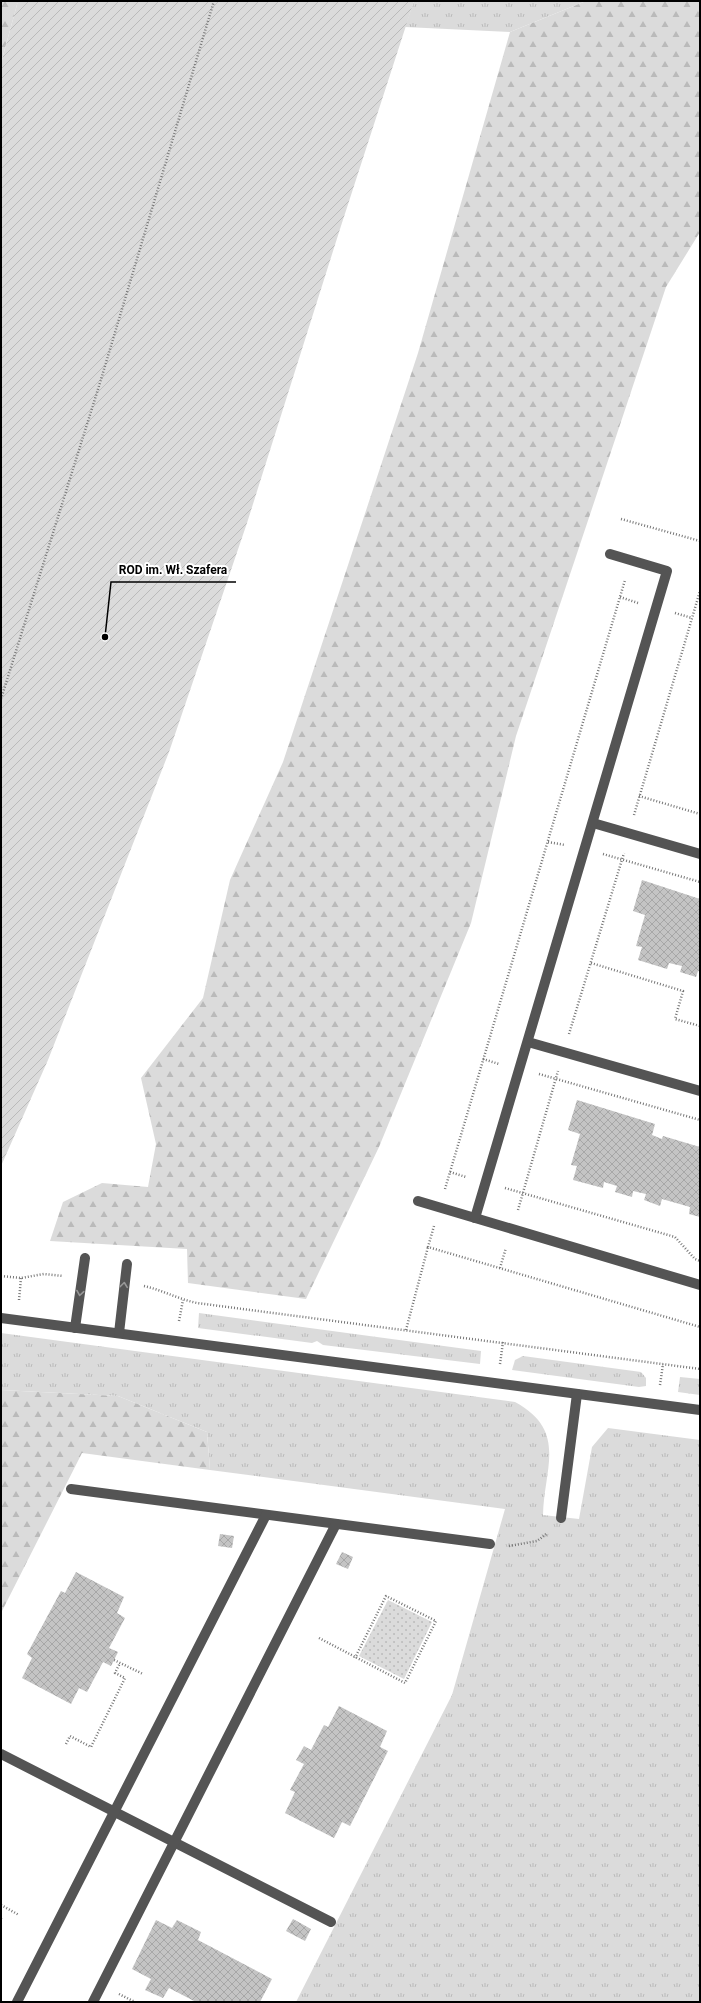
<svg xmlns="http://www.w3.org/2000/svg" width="701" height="2003" viewBox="0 0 701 2003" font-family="Roboto,sans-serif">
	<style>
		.grass { fill: url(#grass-tufts) }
		.forest { fill: url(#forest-firs) }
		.park { fill: url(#park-dots) }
		.garden { fill: url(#garden-furrows) }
		.building { fill: url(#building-cross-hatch) }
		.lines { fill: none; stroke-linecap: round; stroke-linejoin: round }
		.path { stroke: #767676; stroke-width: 2.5; stroke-dasharray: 1 2; stroke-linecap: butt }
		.minor { stroke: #545454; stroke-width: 10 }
		.oneway { stroke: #989898 }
		.leader { fill: none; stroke: #000; stroke-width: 1.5 }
		.callout-dot { fill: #000; stroke: #fff; stroke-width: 1.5 }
		.callout-label { font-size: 12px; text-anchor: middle; font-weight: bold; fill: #000; stroke: #fff; stroke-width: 4; stroke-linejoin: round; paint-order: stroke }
	</style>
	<defs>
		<pattern id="grass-tufts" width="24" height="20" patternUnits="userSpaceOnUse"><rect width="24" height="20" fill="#dbdbdb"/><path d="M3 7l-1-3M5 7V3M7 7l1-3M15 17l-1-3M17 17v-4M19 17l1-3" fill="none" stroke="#bababa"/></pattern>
		<pattern id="forest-firs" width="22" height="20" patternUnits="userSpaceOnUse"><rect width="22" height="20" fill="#dbdbdb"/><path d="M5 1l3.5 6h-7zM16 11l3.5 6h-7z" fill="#bababa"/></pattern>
		<pattern id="park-dots" width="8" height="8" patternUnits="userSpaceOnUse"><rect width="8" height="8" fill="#dbdbdb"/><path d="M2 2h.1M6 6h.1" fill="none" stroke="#bababa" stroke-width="1.8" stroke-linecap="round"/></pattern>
		<pattern id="garden-furrows" width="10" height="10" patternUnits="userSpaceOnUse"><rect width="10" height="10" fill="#dbdbdb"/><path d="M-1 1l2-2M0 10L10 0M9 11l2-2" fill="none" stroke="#bababa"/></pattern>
		<pattern id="building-cross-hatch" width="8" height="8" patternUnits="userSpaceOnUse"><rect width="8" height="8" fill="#c4c4c4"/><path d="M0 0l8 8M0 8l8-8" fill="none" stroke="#a7a7a7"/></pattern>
	</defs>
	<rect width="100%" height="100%" fill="#fff"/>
	<g class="grass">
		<path d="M414 1H586L510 32 405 27Z"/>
		<path d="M199 1313 481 1351 480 1364 323 1345 317 1341 312 1343 198 1328Z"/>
		<path d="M1 1333 515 1402C568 1431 544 1468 543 1515L579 1519 592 1447 608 1428 700 1440V2002H296L452 1695 505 1509 210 1470 207 1432 118 1396 1 1390Z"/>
		<path d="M523 1356 641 1372 646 1378V1386L639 1387 512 1370 515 1360Z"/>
		<path d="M680 1377 700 1379V1395L678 1392Z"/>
	</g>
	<g class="forest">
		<path d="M1 1H18L1 63Z"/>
		<path d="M586 1H700V232L666 287 516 736 471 923 379 1147 306 1299 188 1283 187 1249 50 1241 63 1202 102 1183 148 1187 156 1144 141 1078 203 998 230 880 283 762 418 353 510 32Z"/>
		<path d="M1 1390 118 1396 207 1432 210 1470 82 1453 1 1613Z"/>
	</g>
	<path class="park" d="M388 1600 432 1622 404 1679 359 1656Z"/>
	<path class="garden" d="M18 1H414L340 229 247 523 169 752 48 1060 1 1166V63Z"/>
	<g class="building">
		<path d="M642 880 700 899V972L698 971 696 977 680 972 682 966 669 963 667 969 638 960 642 947 636 946 645 915 633 911Z"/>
		<path d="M577 1100 655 1124 652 1135 662 1139 663 1136 700 1147V1217L689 1214 690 1207 662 1199 660 1206 644 1200 646 1194 633 1191 632 1197 615 1192 617 1186 604 1182 603 1188 573 1180 577 1166 571 1165 580 1134 568 1130Z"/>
		<path d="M220 1534 234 1536 232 1548 218 1546Z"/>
		<path d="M342 1552 353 1557 348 1569 336 1564Z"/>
		<path d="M76 1572 124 1597 117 1613 125 1618 109 1648 118 1652 111 1666 103 1662 87 1692 79 1688 71 1704 22 1678 32 1658 27 1654 61 1591 65 1593Z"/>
		<path d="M339 1706 387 1731 380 1747 388 1751 350 1826 342 1822 334 1838 285 1813 295 1792 290 1790 304 1764 296 1760 304 1746 311 1750 324 1725 328 1727Z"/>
		<path d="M293 1919 311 1929 305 1941 286 1931Z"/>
		<path d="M156 1920 172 1928 177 1920 201 1932 198 1940 272 1979 260 2002H196L169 1988 163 1998 145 1990 151 1979 132 1969Z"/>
	</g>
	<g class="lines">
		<g class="path">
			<path d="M621 519 700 541"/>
			<path d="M620 597 638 603"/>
			<path d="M675 613 692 618"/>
			<path d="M1 699 99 386 214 1"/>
			<path d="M639 796 700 814"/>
			<path d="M634 815 700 591"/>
			<path d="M548 842 565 845"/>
			<path d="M603 854 700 882"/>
			<path d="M591 963 683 991 675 1019 700 1026"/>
			<path d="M569 1034 624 853"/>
			<path d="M483 1059 499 1064"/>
			<path d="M539 1074 700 1120"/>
			<path d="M450 1172 466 1177"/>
			<path d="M505 1188 675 1237 695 1259 700 1261"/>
			<path d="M445 1189 625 580"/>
			<path d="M518 1210 558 1071"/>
			<path d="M434 1226 428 1247 700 1327"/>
			<path d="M500 1268 506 1248"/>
			<path d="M1 1276 21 1278 44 1274 63 1276"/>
			<path d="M144 1286C162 1290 178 1299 197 1303L700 1369"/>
			<path d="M19 1300 21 1278"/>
			<path d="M179 1321 183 1300"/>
			<path d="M406 1330 428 1247"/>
			<path d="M500 1364 503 1342"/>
			<path d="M660 1385 663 1364"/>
			<path d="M509 1546 537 1541 548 1533"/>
			<path d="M319 1638 405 1683 436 1621 386 1596 355 1658"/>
			<path d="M114 1660 143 1674"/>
			<path d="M66 1744 70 1736 91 1747 125 1678 115 1673 120 1663"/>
			<path d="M1 1905 19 1915"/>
			<path d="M1 1918V1919"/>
			<path d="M119 1994 135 2002"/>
		</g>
		<g class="minor">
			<path d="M593 823 700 854"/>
			<path d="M528 1042 700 1091"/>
			<path d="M418 1201 700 1285"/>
			<path d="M475 1218 667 571 610 554"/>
			<path d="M1 1318 700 1410"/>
			<path d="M75 1328 85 1258"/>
			<path d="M119 1333 127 1264"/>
			<path d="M71 1489 490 1544"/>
			<path d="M561 1518 577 1394"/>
			<path d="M1 1754 331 1922"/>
			<path d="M17 2002 266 1515"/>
			<path d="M93 2002 336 1524"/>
		</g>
	</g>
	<defs><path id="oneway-chevron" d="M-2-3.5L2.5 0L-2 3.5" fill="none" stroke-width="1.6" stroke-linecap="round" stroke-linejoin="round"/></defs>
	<g class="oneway">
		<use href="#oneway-chevron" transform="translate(124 1285) rotate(-83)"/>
		<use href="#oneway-chevron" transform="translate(80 1293) rotate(99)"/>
	</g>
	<path class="leader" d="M105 637L111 582H236"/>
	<circle class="callout-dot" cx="105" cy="637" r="4"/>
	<g class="callout-label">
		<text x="173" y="574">ROD im. Wł. Szafera</text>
	</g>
	<rect width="701" height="2003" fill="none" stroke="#000000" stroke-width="4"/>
</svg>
